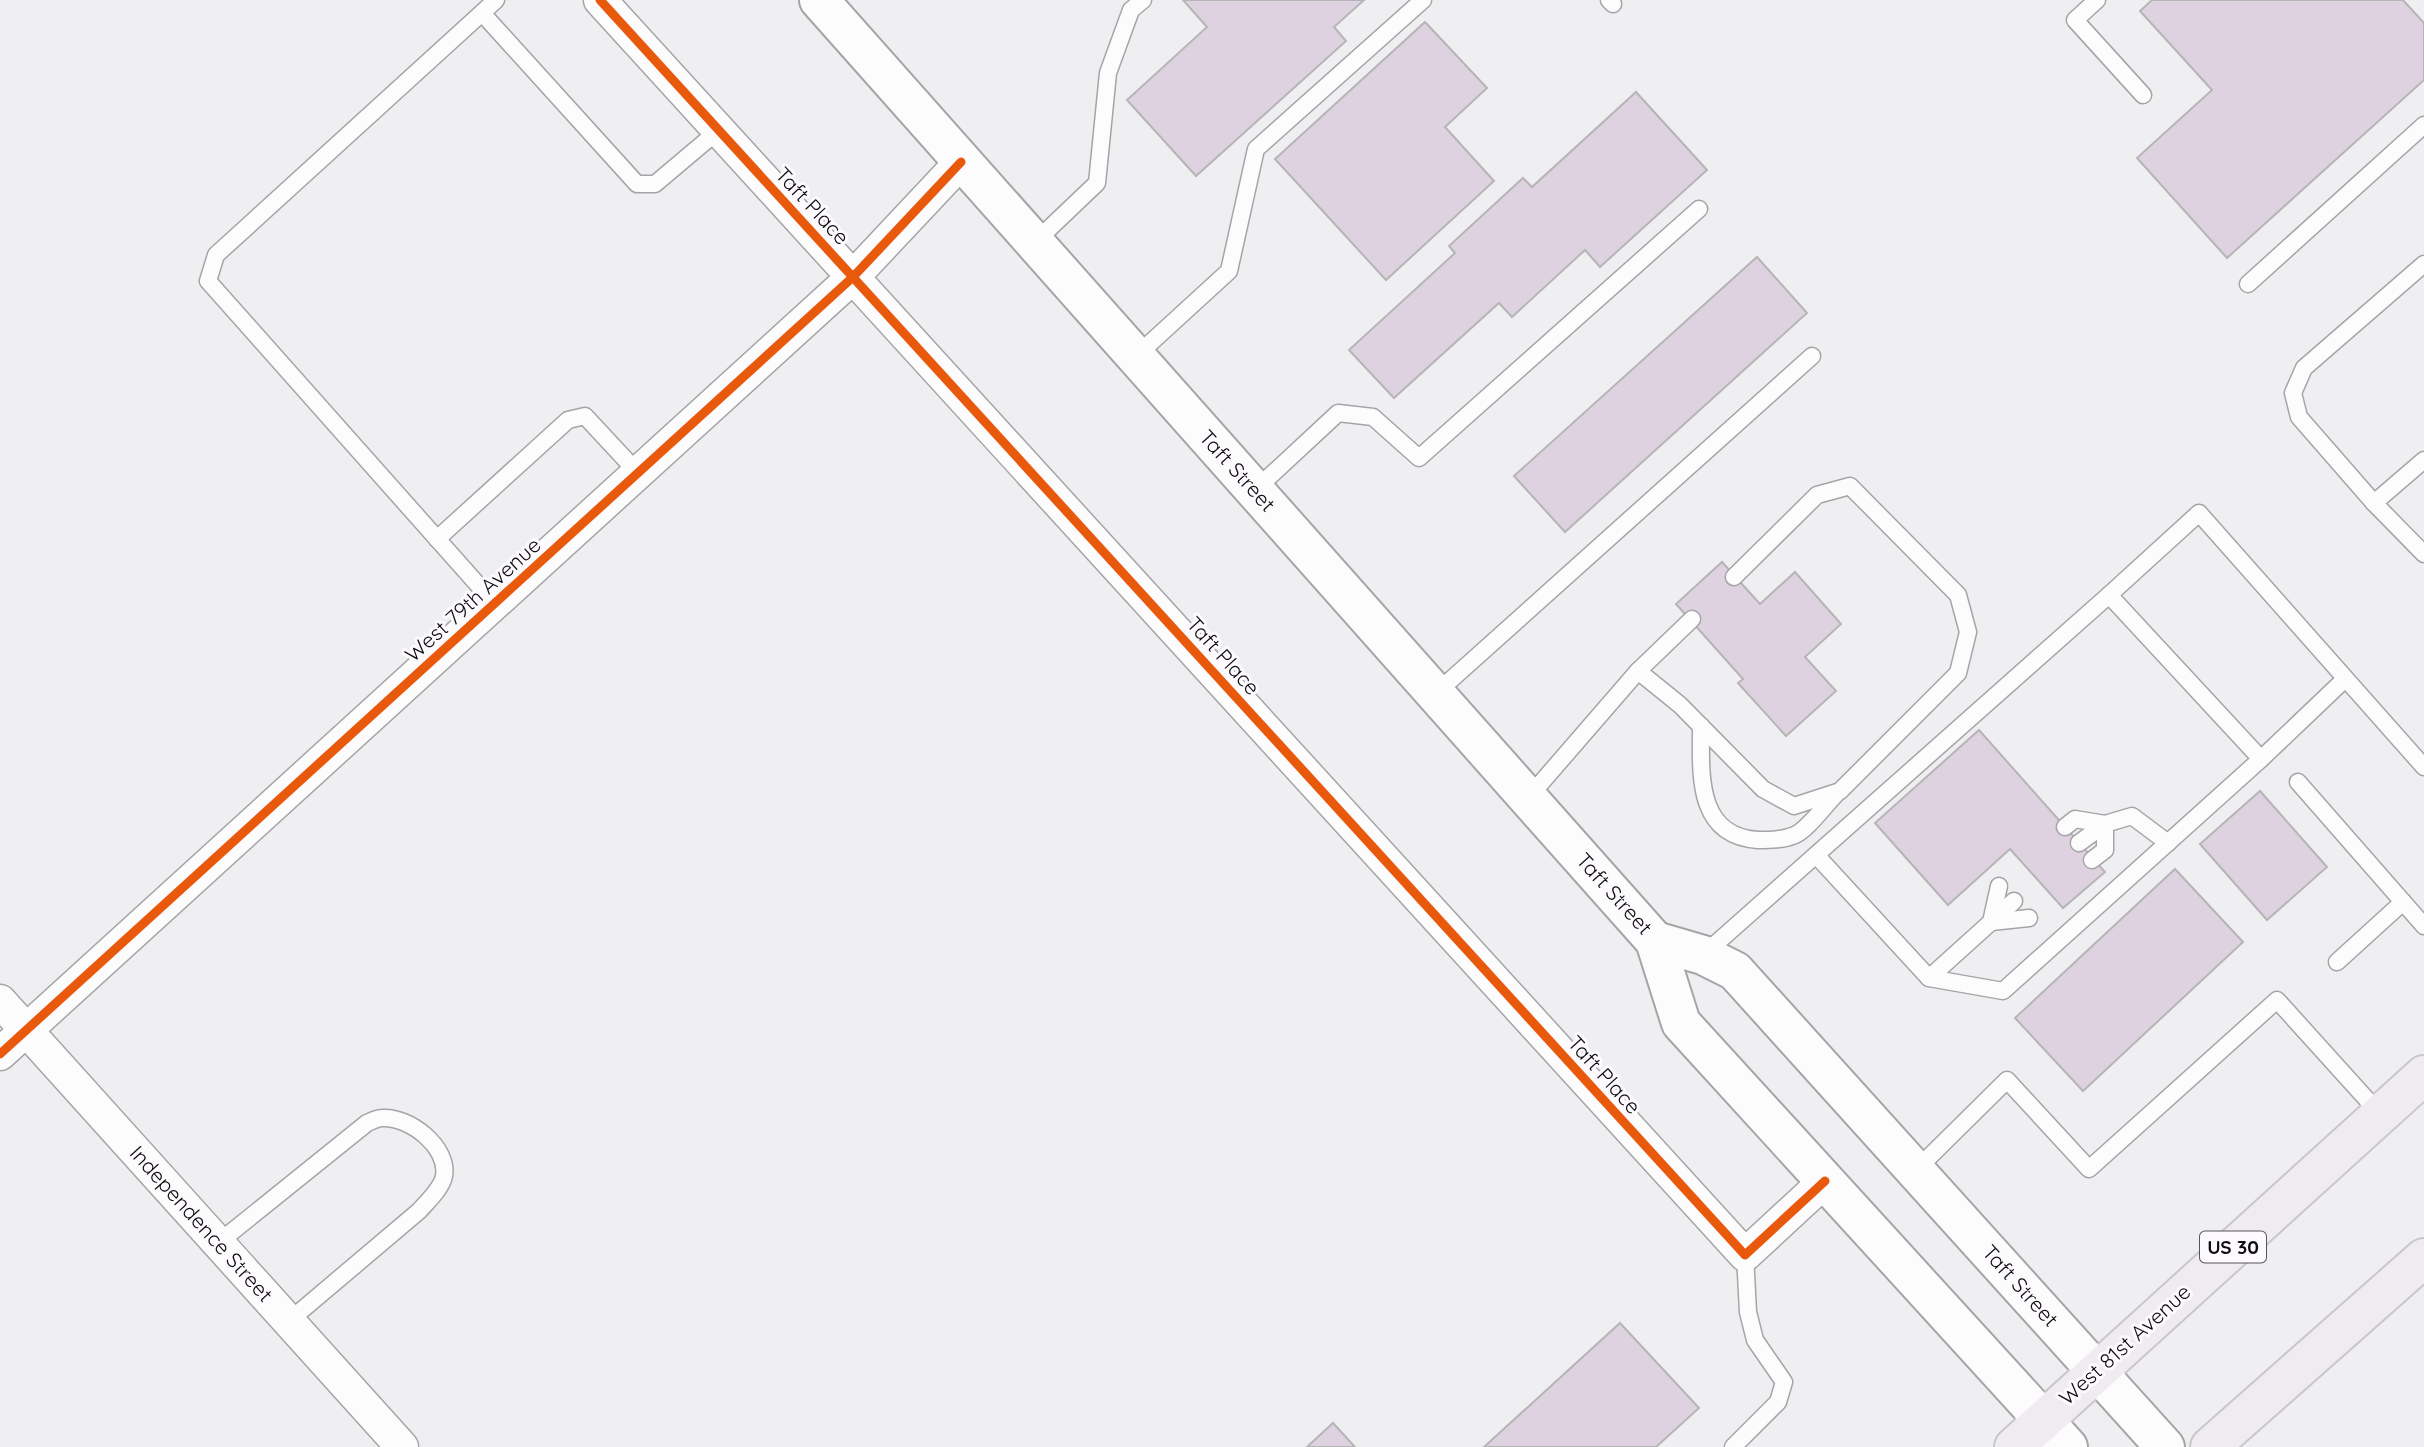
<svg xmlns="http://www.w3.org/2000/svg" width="2424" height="1447" viewBox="0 0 2424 1447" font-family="Quicksand,sans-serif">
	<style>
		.building { fill: #ded2e1; stroke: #b6b5b6; stroke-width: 2 }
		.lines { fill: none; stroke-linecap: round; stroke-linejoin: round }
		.service-casing { stroke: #a5a4a6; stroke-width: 19 }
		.minor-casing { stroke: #a5a4a6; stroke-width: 35 }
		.secondary-casing { stroke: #a5a4a6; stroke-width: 42 }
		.primary-casing { stroke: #c9c8c9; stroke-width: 42 }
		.service { stroke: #fdfcfd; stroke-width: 16 }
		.minor { stroke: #fdfcfd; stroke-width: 32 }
		.secondary { stroke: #fdfcfd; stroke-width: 38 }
		.primary { stroke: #f0ebf1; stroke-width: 38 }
		.cycleway-casing { stroke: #fdfafe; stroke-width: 13 }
		.cycleway { stroke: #e8590c; stroke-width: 9 }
		.labels { text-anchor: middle; stroke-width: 6; stroke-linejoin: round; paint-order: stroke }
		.shield { fill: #fdfafe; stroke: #565457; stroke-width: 2 }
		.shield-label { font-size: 19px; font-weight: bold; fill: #0e0d0f }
		.street-label { font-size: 21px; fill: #0e0d0f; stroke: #fdfafe }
	</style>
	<rect width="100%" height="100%" fill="#efeef0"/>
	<g class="building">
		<path d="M1183 0H1364L1334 27 1346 41 1196 176 1127 100 1207 27Z"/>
		<path d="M2152 0H2403L2424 23V80L2227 258 2137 158 2212 90 2140 11Z"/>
		<path d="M1425 22 1487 88 1445 127 1494 181 1386 280 1275 159Z"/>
		<path d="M1636 92 1707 170 1600 267 1585 250 1512 317 1499 303 1394 398 1349 350 1455 253 1449 246 1523 178 1532 187Z"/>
		<path d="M1757 257 1807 313 1565 532 1514 476Z"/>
		<path d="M1722 562 1760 604 1795 572 1841 624 1805 657 1836 691 1786 736 1738 683 1743 679 1676 604Z"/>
		<path d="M1979 730 2105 872 2063 908 2010 849 1948 905 1875 823Z"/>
		<path d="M2260 791 2327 867 2267 920 2200 844Z"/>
		<path d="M2175 869 2243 942 2083 1091 2015 1018Z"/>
		<path d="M1620 1323 1699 1408 1656 1447H1484Z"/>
		<path d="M1333 1423 1355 1447H1307Z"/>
	</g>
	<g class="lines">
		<g class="service-casing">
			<g id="service">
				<path d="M1609 0 1613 4"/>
				<path d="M2097 0 2075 20 2143 95"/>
				<path d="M482 13 637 184H655L719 130"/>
				<path d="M1034 243 1097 183 1108 73 1131 10 1143 0"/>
				<path d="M2248 284 2424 125"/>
				<path d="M1135 357 1229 271 1256 149 1423 0"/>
				<path d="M2424 460 2374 503 2424 554"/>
				<path d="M1254 491 1338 413 1373 417 1419 458 1699 209"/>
				<path d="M2374 503 2299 417 2293 393 2304 368 2424 264"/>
				<path d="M437 539 568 420 585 416 638 473"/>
				<path d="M495 604 208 281 216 255 496 0"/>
				<path d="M1638 671 1692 619"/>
				<path d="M1435 694 1812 356"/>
				<path d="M1701 726C1701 772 1695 836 1758 840 1770 840 1783 840 1795 835 1808 829 1826 804 1837 793"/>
				<path d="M2261 759 2345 679"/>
				<path d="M2298 782 2424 926"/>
				<path d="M1528 798 1638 671 1680 705 1763 789 1794 806 1840 791 1958 673 1968 632 1958 595 1850 486 1817 495 1734 577"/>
				<path d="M2065 827 2075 819 2105 824 2132 816 2168 843"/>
				<path d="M2079 843 2105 824"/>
				<path d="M1816 855 1929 978 2003 991 2261 759 2109 595"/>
				<path d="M2092 860 2105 850V824"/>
				<path d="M1991 922 2029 918"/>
				<path d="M1991 922 2014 901"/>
				<path d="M1703 955 2109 595 2199 513 2424 767"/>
				<path d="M2337 962 2403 902"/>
				<path d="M1929 978 1991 922 1999 886"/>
				<path d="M1916 1170 2007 1080 2089 1169 2277 1000 2380 1114"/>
				<path d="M218 1243 367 1123C372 1121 377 1118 382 1118 409 1116 449 1147 444 1176 442 1188 427 1202 419 1211L289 1321"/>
				<path d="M1733 1447 1778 1402 1784 1382 1755 1340 1748 1312 1745 1255"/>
			</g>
		</g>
		<g class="minor-casing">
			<g id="minor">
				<path d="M600 0 1745 1255 1825 1181"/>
				<path d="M0 1001 402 1447"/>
				<path d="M0 1054 853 277 961 162"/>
			</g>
		</g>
		<g class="secondary-casing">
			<g id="secondary">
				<path d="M819 0 1655 941 1681 1023 2068 1447"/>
				<path d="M1655 941 1703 955 1735 971 2165 1447"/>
			</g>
		</g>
		<g class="primary-casing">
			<g id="primary">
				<path d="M2014 1447 2424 1075"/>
				<path d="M2210 1447 2424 1258"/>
			</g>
		</g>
		<use href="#service" class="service"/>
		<use href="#minor" class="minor"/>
		<use href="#secondary" class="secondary"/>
		<use href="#primary" class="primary"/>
		<g class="cycleway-casing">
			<g id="cycleway">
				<path d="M600 0 1745 1255 1825 1181"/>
				<path d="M0 1054 853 277 961 162"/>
			</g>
		</g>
		<use href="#cycleway" class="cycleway"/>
	</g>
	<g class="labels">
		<rect class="shield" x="2200" y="1231.5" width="66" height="31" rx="5"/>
		<g class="shield-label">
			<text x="2233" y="1254">US 30</text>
		</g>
		<g class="street-label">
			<text transform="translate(812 206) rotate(47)" y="7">Taft Place</text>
			<text transform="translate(1237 471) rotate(48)" y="7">Taft Street</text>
			<text transform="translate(473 600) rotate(-42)" y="7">West 79th Avenue</text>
			<text transform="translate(1223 656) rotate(48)" y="7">Taft Place</text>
			<text transform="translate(1614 894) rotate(48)" y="7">Taft Street</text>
			<text transform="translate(1604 1075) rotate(48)" y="7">Taft Place</text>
			<text transform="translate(201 1224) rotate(48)" y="7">Independence Street</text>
			<text transform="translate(2020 1286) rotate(48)" y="7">Taft Street</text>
			<text transform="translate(2125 1345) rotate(-42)" y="7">West 81st Avenue</text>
		</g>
	</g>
</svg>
